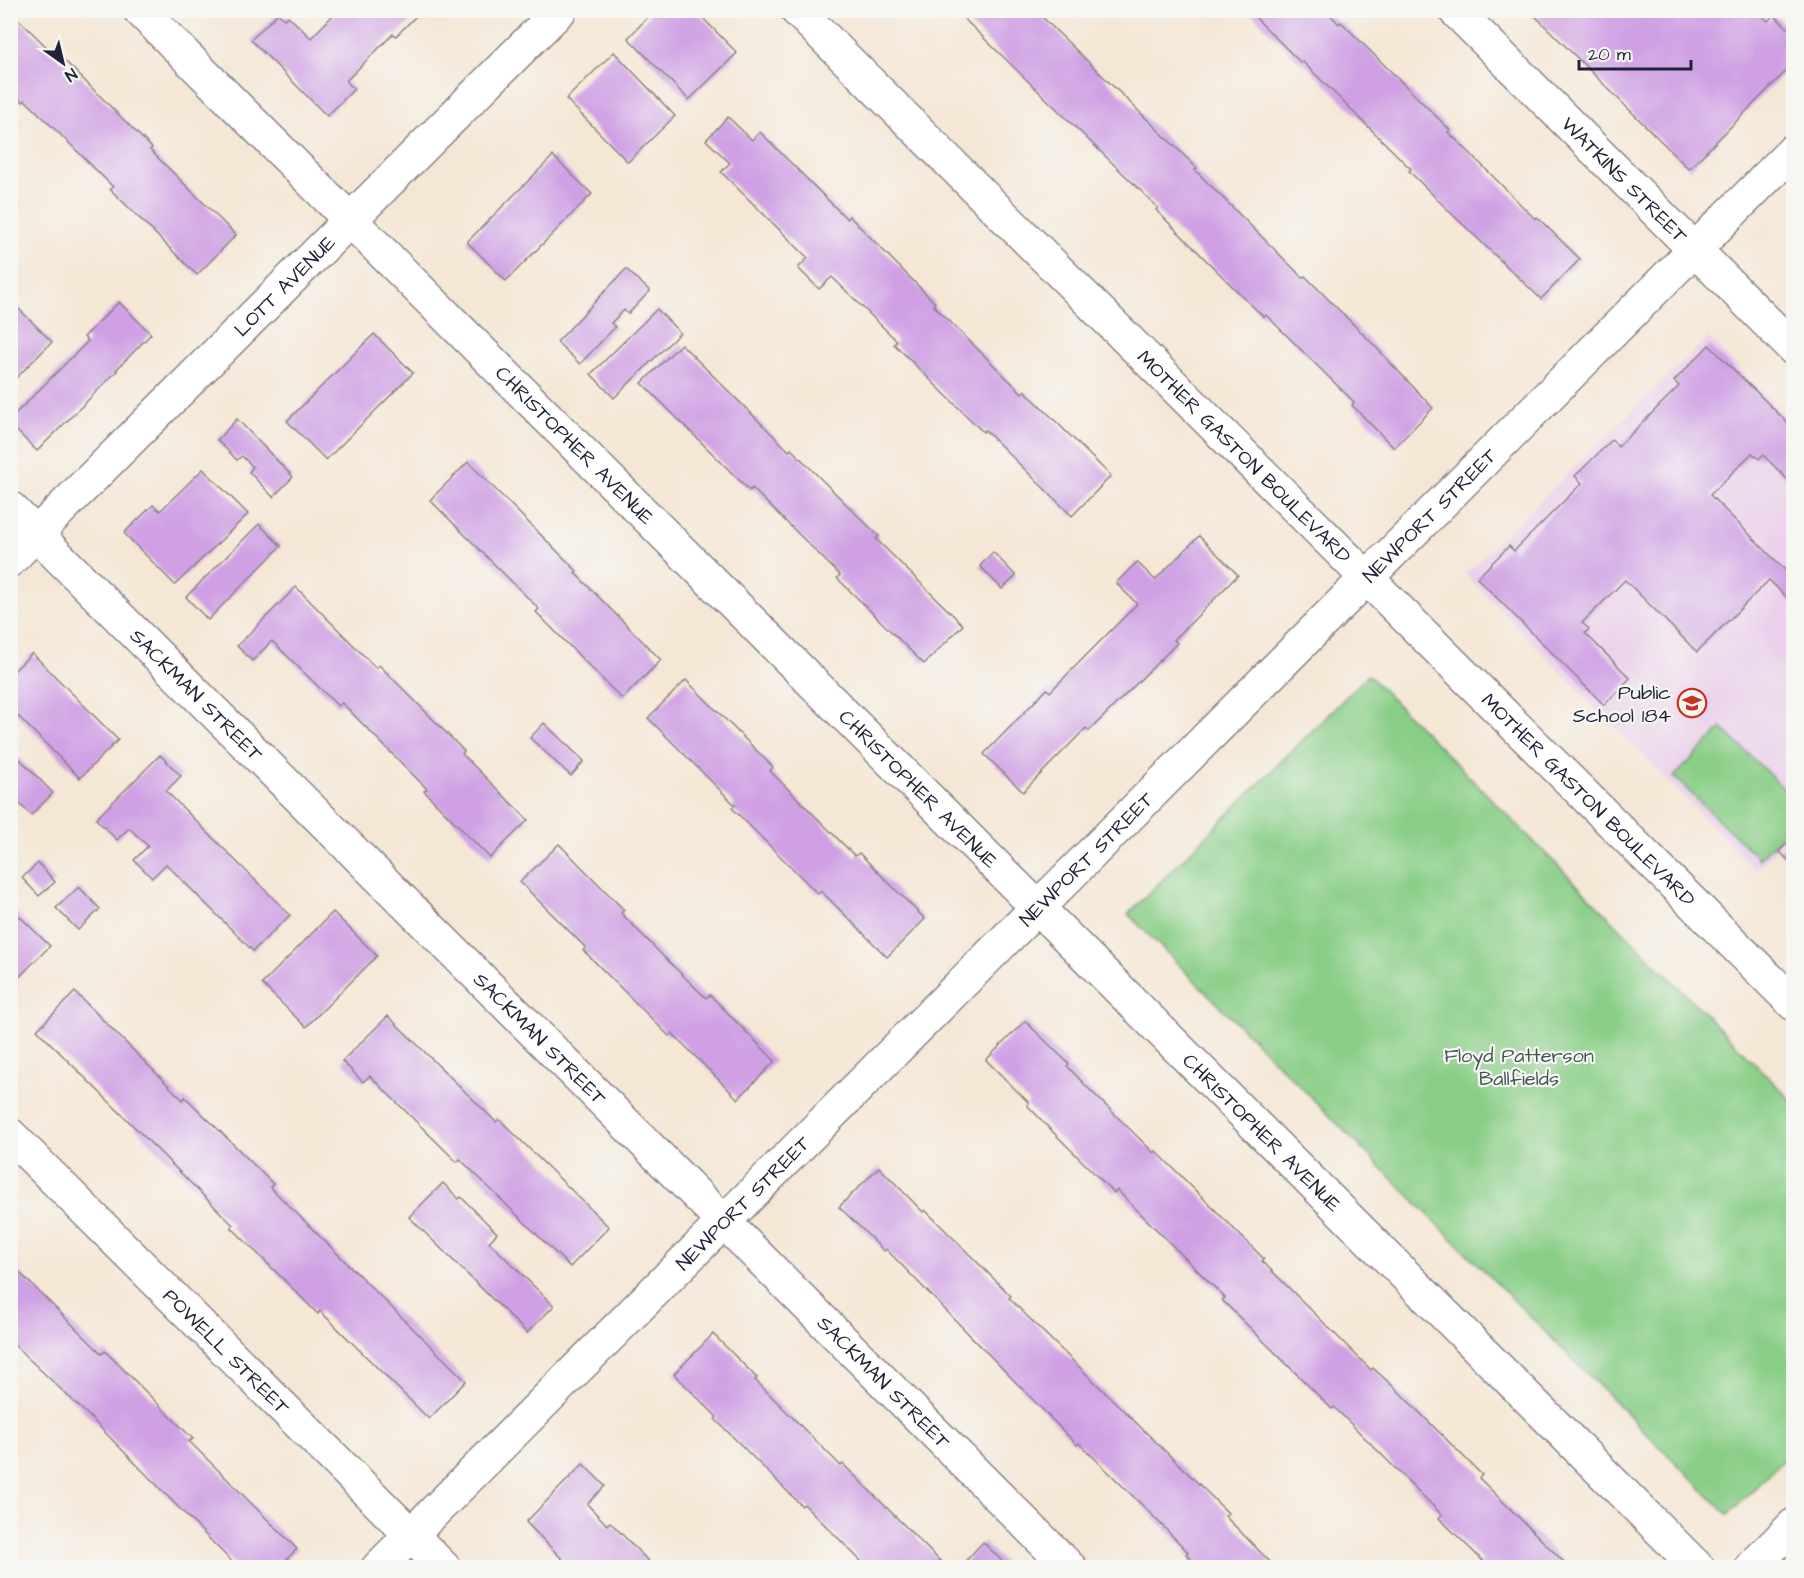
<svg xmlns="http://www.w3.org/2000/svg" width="1804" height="1578" viewBox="0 0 1804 1578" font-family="'Architects Daughter',sans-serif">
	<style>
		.built { fill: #ebd1eb }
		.green { fill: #89ce87; stroke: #567861; stroke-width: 1.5 }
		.building { fill: #cfa1e4 }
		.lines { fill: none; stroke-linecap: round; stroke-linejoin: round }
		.street-casing { stroke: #8c8488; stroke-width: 36 }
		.street { stroke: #fff; stroke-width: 33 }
		.labels { text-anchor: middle; stroke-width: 4.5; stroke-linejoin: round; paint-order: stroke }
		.street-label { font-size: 20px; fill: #22223b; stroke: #f6f6f2 }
		.poi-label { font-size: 20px; fill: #22223b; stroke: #f6f6f2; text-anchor: end }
		.park-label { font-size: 20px; fill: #415652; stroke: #f6f6f2 }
	</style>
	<rect width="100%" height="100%" fill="#f6f6f2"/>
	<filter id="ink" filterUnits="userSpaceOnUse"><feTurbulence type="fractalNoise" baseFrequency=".0167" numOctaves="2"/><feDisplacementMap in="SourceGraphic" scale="12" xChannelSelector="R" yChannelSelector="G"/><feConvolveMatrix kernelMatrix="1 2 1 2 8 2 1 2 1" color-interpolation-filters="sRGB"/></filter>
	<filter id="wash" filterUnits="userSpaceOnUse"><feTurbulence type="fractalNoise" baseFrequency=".008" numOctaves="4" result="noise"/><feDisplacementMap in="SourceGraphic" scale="24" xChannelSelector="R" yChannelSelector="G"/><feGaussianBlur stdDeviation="1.35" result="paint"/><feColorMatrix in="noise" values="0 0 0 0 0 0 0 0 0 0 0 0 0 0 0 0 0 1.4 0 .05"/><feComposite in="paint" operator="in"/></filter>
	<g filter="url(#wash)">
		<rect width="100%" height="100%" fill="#f5e7d6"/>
		<path class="built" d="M1708 337 1793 424V832L1755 870 1465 574Z"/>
		<g class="green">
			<path d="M1368 675 1793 1102V1450L1728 1515 1128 914Z"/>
			<path d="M1722 728 1793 798V824L1759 859 1674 777Z"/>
		</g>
		<g id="blocks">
			<g class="building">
				<path d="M338 10H422L396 36 393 34 346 81 354 89 327 116 251 40 278 13 284 19 288 16 311 38Z"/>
				<path d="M646 10H695L737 53 689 100 628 38 650 15Z"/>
				<path d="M955 10H1035L1197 168 1195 170 1303 278 1305 276 1371 342 1433 408 1394 448 1352 405 1354 402 1266 315 1264 317 1243 297 1156 210 1158 208 1136 186Z"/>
				<path d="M1248 10H1326L1339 24 1341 22 1450 130 1448 132 1470 153 1535 219 1537 217 1580 259 1541 299 1452 214 1409 171 1411 169 1302 61 1301 63Z"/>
				<path d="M1529 10H1757L1768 21 1774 15 1794 34V63L1689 169Z"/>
				<path d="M10 11 62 62 64 60 152 148 150 150 236 235 197 275 110 189 113 187 69 143 25 100 23 102 10 90Z"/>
				<path d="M614 52 675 116 628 162 566 99Z"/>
				<path d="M728 117 752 140 760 132 847 219 849 216 871 238 935 303 933 305 1022 393 1025 391 1111 476 1072 516 985 430 983 432 894 344 897 341 832 277 819 289 798 268 808 258 721 172 730 163 706 140Z"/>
				<path d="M553 156 592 194 506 281 467 242Z"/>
				<path d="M626 269 650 291 628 314 624 310 611 323 615 327 580 364 557 342Z"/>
				<path d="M10 300 52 342 13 381 10 379Z"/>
				<path d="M119 302 151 334 116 370 117 371 37 451 10 424V419L88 341 84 337Z"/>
				<path d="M657 309 680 333 614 398 591 374Z"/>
				<path d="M374 334 413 373 326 460 287 421Z"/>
				<path d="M681 344 789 451 791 449 857 515 879 536 876 539 963 625 924 664 837 578 840 575 752 488 750 491 642 383Z"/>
				<path d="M1709 345 1794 429V486L1763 455 1759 459 1752 453 1710 495 1794 579V605L1769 580 1697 652 1625 580 1582 623 1589 629 1585 633 1630 678 1604 705 1477 578 1509 546 1514 551 1582 483 1575 476 1612 440 1618 447 1679 386 1674 381Z"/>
				<path d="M237 419 293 477 273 497 249 472 253 467 242 456 237 460 217 440Z"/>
				<path d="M468 462 577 571 575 573 661 660 622 699 536 612 539 609 430 500Z"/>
				<path d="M203 469 248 514 175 585 124 533 153 505 160 511Z"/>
				<path d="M259 524 281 546 208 620 186 597Z"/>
				<path d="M1199 536 1238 575 1174 640 1177 643 1089 731 1086 728 1023 792 984 754 1047 689 1050 692 1137 604 1116 583 1137 562 1155 580Z"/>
				<path d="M993 552 1016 576 1002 589 980 566Z"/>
				<path d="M296 587 376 668 379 665 422 708 464 751 462 754 528 820 490 858 424 791 427 789 342 703 338 706 272 641 252 661 237 646Z"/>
				<path d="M32 653 118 740 80 778 15 713 10 718V675Z"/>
				<path d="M686 680 773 767 770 771 855 856 859 853 925 919 887 957 821 891 818 894 732 808 735 805 648 718Z"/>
				<path d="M544 723 584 761 571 776 530 738Z"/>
				<path d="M10 749 53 793 31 815 10 794Z"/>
				<path d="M160 755 181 776 166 791 290 915 253 951 166 864 152 878 134 860 148 846 129 828 117 840 96 819Z"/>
				<path d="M1794 837V866L1779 851Z"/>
				<path d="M559 844 624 910 621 913 663 956 706 998 710 995 775 1061 738 1099 672 1033 669 1036 583 950 586 948 520 882Z"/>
				<path d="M38 863 55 882 39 896 22 878Z"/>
				<path d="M79 887 100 909 78 930 56 908Z"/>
				<path d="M10 907 50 946 10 986Z"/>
				<path d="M333 912 377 956 306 1027 262 984Z"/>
				<path d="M75 992 183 1100 185 1097 230 1141 273 1184 270 1187 466 1381 429 1419 320 1311 318 1314 231 1227 233 1225 37 1030Z"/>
				<path d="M388 1016 496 1122 499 1119 609 1227 570 1267 460 1159 457 1162 370 1076 363 1082 342 1061Z"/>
				<path d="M1025 1021 1069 1064 1067 1066 1089 1089 1154 1153 1156 1151 1264 1259 1262 1261 1371 1370 1373 1368 1395 1388 1482 1475 1479 1478 1567 1565 1569 1564 1573 1568H1476L1483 1561 1439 1518 1442 1515 1334 1407 1332 1409 1222 1300 1225 1298 1117 1190 1114 1193 1049 1128 1027 1105 1029 1103 986 1060Z"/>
				<path d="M879 1167 923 1212 925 1210 1011 1296 1009 1298 1031 1320 1206 1491 1228 1513 1225 1516 1276 1568H1199L1186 1554 1188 1552 1145 1508 1079 1443 1077 1445 886 1249 884 1251 861 1228 839 1207Z"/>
				<path d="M443 1183 459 1199 461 1197 497 1233 489 1242 554 1306 527 1333 409 1217Z"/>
				<path d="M10 1258 18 1265 15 1268 102 1354 105 1351 193 1439 189 1441 297 1549 278 1568H238L87 1414 10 1341Z"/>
				<path d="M713 1334 757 1378 755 1380 841 1466 843 1464 947 1568H868L804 1504 802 1506 715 1419 717 1417 674 1374Z"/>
				<path d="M583 1464 605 1486 587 1504 607 1525 610 1522 655 1568H578L571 1561 568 1565 526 1522Z"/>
				<path d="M983 1542 1004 1563 999 1568H959Z"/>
				<path d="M10 1555 23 1568H10Z"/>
			</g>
		</g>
	</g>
	<g filter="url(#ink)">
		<use href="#blocks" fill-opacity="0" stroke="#8c8488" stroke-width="1.5"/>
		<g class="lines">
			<g class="street-casing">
				<g id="street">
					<path id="s1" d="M140 10 1698 1568"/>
					<path id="s2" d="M797 10 1794 1004"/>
					<path id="s3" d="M1455 10 1794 349"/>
					<path id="s4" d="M10 508 1070 1568"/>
					<path id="s5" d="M10 560 560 10"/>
					<path id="s6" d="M10 1135 444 1568"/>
					<path id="s7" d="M378 1568 1794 150"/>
					<path d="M1751 1568 1794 1525"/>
				</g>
			</g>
			<use href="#street" class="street"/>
		</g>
	</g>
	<defs>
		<g id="school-ring" transform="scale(1.5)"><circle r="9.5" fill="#f6f6f2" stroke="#c8321e" stroke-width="1.5"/><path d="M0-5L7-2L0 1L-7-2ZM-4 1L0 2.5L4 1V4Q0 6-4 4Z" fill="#c8321e"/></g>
	</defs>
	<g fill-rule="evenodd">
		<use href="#school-ring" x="1692" y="703"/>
	</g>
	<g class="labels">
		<g class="street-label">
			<text dy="7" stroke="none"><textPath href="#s3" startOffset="240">WATKINS STREET</textPath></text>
			<text dy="7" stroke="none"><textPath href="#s5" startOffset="388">LOTT AVENUE</textPath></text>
			<text dy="7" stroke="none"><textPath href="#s1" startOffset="615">CHRISTOPHER AVENUE</textPath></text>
			<text dy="7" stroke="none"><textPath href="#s2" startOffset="632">MOTHER GASTON BOULEVARD</textPath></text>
			<text dy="7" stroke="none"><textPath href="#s7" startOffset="1488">NEWPORT STREET</textPath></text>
			<text dy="7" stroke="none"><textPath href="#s4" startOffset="264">SACKMAN STREET</textPath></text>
			<text dy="7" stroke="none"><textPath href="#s1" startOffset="1101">CHRISTOPHER AVENUE</textPath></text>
			<text dy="7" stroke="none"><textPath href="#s2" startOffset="1118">MOTHER GASTON BOULEVARD</textPath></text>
			<text dy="7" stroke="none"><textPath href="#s7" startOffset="1002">NEWPORT STREET</textPath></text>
			<text dy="7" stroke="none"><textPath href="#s4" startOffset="750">SACKMAN STREET</textPath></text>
			<text dy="7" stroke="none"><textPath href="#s1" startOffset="1587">CHRISTOPHER AVENUE</textPath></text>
			<text dy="7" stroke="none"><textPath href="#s7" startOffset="516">NEWPORT STREET</textPath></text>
			<text dy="7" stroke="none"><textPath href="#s6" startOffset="306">POWELL STREET</textPath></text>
			<text dy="7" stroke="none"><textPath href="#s4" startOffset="1236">SACKMAN STREET</textPath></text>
		</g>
		<g class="poi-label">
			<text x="1671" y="699">Public<tspan x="1671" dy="23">School 184</tspan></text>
		</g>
		<g class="park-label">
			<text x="1519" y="1062">Floyd Patterson<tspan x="1519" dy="23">Ballfields</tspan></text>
		</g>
	</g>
	<rect width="1804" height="1578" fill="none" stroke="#f6f6f2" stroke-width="36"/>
	<g transform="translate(63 63) rotate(146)" stroke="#f6f6f2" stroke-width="4.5" paint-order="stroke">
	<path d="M0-4.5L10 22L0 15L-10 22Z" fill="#22223b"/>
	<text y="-9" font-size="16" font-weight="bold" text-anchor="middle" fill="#22223b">N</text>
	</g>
	<path d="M1579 60v9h112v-9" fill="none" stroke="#22223b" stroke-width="3"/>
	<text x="1588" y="60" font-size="18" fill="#22223b" stroke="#f6f6f2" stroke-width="4.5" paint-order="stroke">20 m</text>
</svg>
